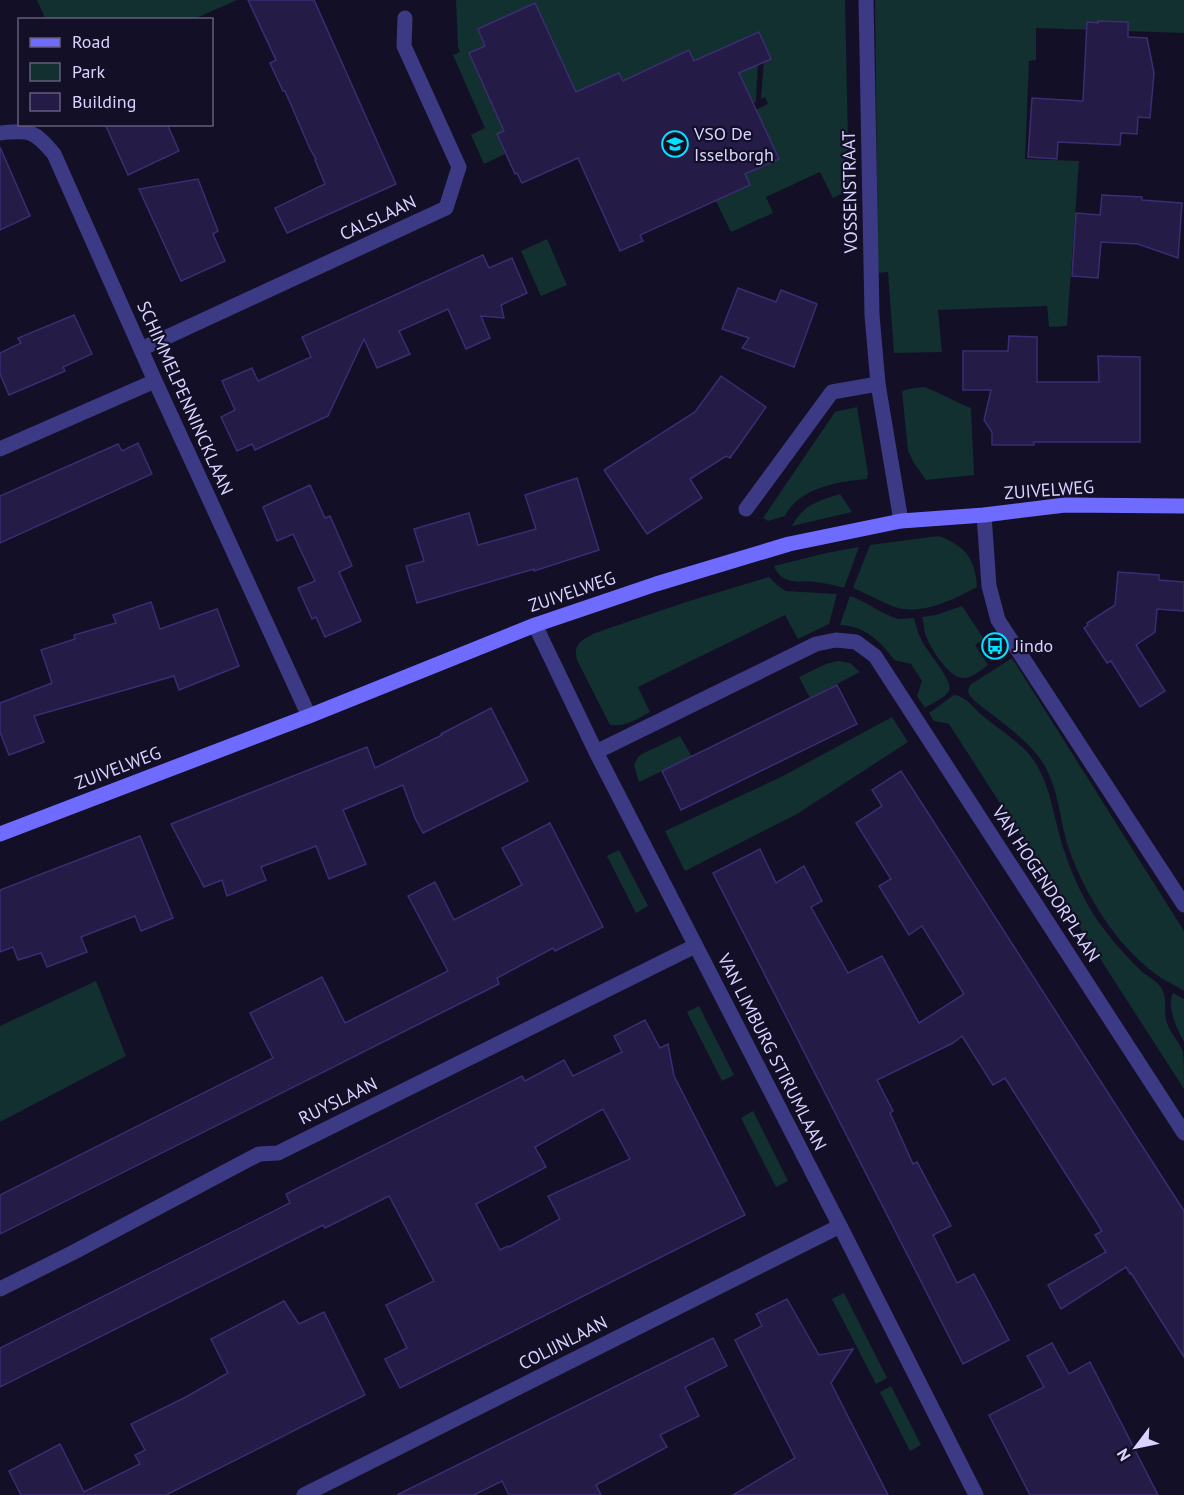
<svg xmlns="http://www.w3.org/2000/svg" width="1184" height="1495" viewBox="0 0 1184 1495" font-family="'PT Sans',sans-serif">
	<style>
		.green { fill: #12302f }
		.building { fill: #241b47; stroke: #3b2d73; stroke-width: 1.5; fill-rule: evenodd }
		.lines { fill: none; stroke-linecap: round; stroke-linejoin: round }
		.street { stroke: #3d3a85; stroke-width: 15 }
		.secondary { stroke: #6f6bff; stroke-width: 15 }
		.labels { text-anchor: middle; stroke-width: 4.5; stroke-linejoin: round; paint-order: stroke }
		.poi-label { font-size: 18px; fill: #d9d4ff; stroke: #130f26; text-anchor: start }
		.street-label { font-size: 18px; fill: #d9d4ff; stroke: #130f26 }
	</style>
	<rect width="100%" height="100%" fill="#130f26"/>
	<g class="green">
		<path d="M37 0H237L194 19 46 20Z"/>
		<path d="M456 0H845L849 190 833 198 820 172 766 197 773 213 731 232 713 195 751 112 768 104 765 97 761 99 764 60 758 62 756 102 750 105 573 112 497 134 505 154 484 164 471 135 485 128 453 55 460 52 458 47Z"/>
		<path d="M875 0H1184V33L1036 28V60L1029 61 1025 159 1079 161 1067 326 1049 327 1047 306 938 310 942 352 894 353 888 272 878 273Z"/>
		<path d="M547 239 567 285 541 296 521 251Z"/>
		<path d="M924 387C941 393 955 402 971 408L974 475 926 480 914 463 908 451 902 391 909 389Z"/>
		<path d="M857 407 868 473 867 479C840 481 798 488 785 516L768 521 763 518 835 412Z"/>
		<path d="M840 494 852 512 792 526C804 504 818 501 840 494Z"/>
		<path d="M939 536C966 547 975 558 977 587 953 600 919 617 892 606 879 601 866 593 853 588L870 545Z"/>
		<path d="M859 547 844 588C834 585 825 583 815 582 799 581 781 585 774 566L826 553Z"/>
		<path d="M769 577 777 585 786 591 837 594 829 624 798 639 785 615 638 687 650 712C637 719 626 727 610 725L577 660C573 643 581 641 595 633L686 602Z"/>
		<path d="M850 596C866 601 884 616 899 619 904 619 909 618 914 618 916 626 918 634 922 641 927 652 954 681 949 691 945 698 932 703 925 708L917 696 922 681 911 664 894 660C880 640 864 626 840 625Z"/>
		<path d="M962 606 984 639 975 645 988 665C981 670 972 678 963 678 949 678 931 649 926 636 924 631 924 623 922 617L936 615Z"/>
		<path d="M1012 658 1184 931V991C1175 985 1165 981 1157 975 1115 945 1081 889 1066 840 1060 817 1058 792 1047 770 1035 747 1013 731 993 715 986 710 973 701 969 694 967 690 969 689 970 685Z"/>
		<path d="M838 661 850 663 860 672 810 698 799 677 826 664Z"/>
		<path d="M954 695C965 695 975 710 983 716 996 727 1019 742 1029 754 1052 782 1053 820 1065 853 1072 874 1082 896 1094 915 1107 935 1124 954 1141 971 1148 977 1157 980 1162 989 1167 997 1164 1010 1166 1020 1169 1032 1179 1041 1183 1052 1184 1060 1184 1079 1184 1089L949 724 934 721 929 713Z"/>
		<path d="M892 717 908 742 797 814 685 871 665 831 781 777Z"/>
		<path d="M680 736 692 757 639 782 634 765 638 757 644 753Z"/>
		<path d="M619 850 648 906 636 913 607 856Z"/>
		<path d="M96 981 126 1056 0 1122V1026Z"/>
		<path d="M1173 993 1184 999V1042C1177 1030 1166 1005 1173 993Z"/>
		<path d="M699 1006 734 1075 722 1081 687 1012Z"/>
		<path d="M753 1111 788 1181 776 1187 741 1118Z"/>
		<path d="M844 1293 887 1378 876 1384 832 1299Z"/>
		<path d="M891 1386 921 1445 910 1451 880 1392Z"/>
	</g>
	<g class="building">
		<path d="M248 0H314L396 184 287 233 275 208 325 184 315 160 316 159 310 149 285 91H283L270 63 276 60Z"/>
		<path d="M535 3 576 92 619 73 623 81 689 50 694 61 759 32 771 59 739 73 779 159 745 174 750 185 640 235 643 241 620 251 578 158 522 183 517 173 515 174 497 134 504 131 469 53 485 46 478 29Z"/>
		<path d="M1098 21 1128 22V37L1147 38 1154 73 1150 118 1138 117 1137 134 1121 133 1120 145 1058 142 1057 159 1028 157 1032 98 1083 101 1087 22 1098 23Z"/>
		<path d="M105 124H167L179 151 128 175Z"/>
		<path d="M0 147 30 216 0 230Z"/>
		<path d="M198 179 218 231 213 234 225 261 181 281 139 189Z"/>
		<path d="M1102 195 1142 197V200L1182 203 1178 258 1138 244 1101 242 1098 278 1072 276 1076 213 1100 215Z"/>
		<path d="M483 255 489 268 512 258 527 293 501 305 504 318 481 316 490 338 466 349 448 309 399 331 410 354 377 368 364 339 328 416 255 450 252 444 237 451 221 417 235 410 222 381 252 368 258 381 311 357 302 337Z"/>
		<path d="M738 288 776 302 781 290 817 304 794 367 742 348 749 338 722 329Z"/>
		<path d="M74 315 92 354 63 367 65 371 9 395 0 374V353L21 343 18 338Z"/>
		<path d="M1009 336 1037 337V382H1099L1098 356 1140 357V442H1034V445H992V432L984 420 991 390H963V351H1008Z"/>
		<path d="M721 376 766 407 730 458 726 456 690 479 702 498 647 534 604 470 695 412Z"/>
		<path d="M138 443 152 474 0 543V496L118 444 122 451Z"/>
		<path d="M577 478 599 550 534 571V569L417 603 406 566 424 561 414 529 469 513 478 545 536 529 525 495Z"/>
		<path d="M310 485 325 518 330 516 352 566 339 572 361 621 325 637 316 617 312 619 298 588 315 581 293 534 277 541 263 507Z"/>
		<path d="M1118 572 1159 575V580L1184 582V611L1157 609 1155 632 1136 645 1165 691 1140 707 1111 661 1107 663 1084 628 1088 625 1087 623 1115 605Z"/>
		<path d="M151 602 160 629 217 609 239 666 179 690 174 676 34 716 44 742 9 755 0 732V703L52 683 41 650 75 639 74 635 116 623 113 615Z"/>
		<path d="M837 685 857 724 681 810 662 771Z"/>
		<path d="M491 708 528 781 423 833 415 818 403 785 343 810 366 864 329 879 316 846 261 867 266 880 227 896 222 880 204 887 171 824 367 747 375 768 442 735 441 734Z"/>
		<path d="M901 771 1184 1211V1357L1131 1273 1130 1274 1126 1267 1061 1309 1048 1285 1106 1252 1095 1235 1102 1231 1005 1078 993 1085 962 1036 953 1043 877 1080 893 1111 890 1113 913 1164 917 1162 951 1226 933 1235 957 1283 974 1274 1009 1340 963 1364 713 873 760 849 776 883 804 866 822 901 811 907 848 973 882 956 919 1023 964 994 922 926 909 935 879 886 891 879 856 823 882 806 872 790Z"/>
		<path d="M550 823 603 927 555 951 553 948 497 978 499 984 0 1234V1195L273 1058 250 1013 322 977 345 1023 448 971 408 896 435 882 454 920 522 885 502 848Z"/>
		<path d="M140 836 173 918 141 931 135 916 81 937 87 952 47 967 41 953 18 960 13 947 0 952V890Z"/>
		<path d="M645 1020 660 1048 668 1044 674 1076 745 1215 400 1388 385 1359 407 1348 386 1305 434 1281 389 1196 325 1228 323 1225 0 1387V1348L290 1203 286 1194 522 1076 525 1081 564 1060 573 1076 622 1052 614 1036ZM603 1109 630 1159 548 1196 560 1219 509 1247 508 1246 500 1250 476 1204 546 1167 535 1147Z"/>
		<path d="M787 1299 819 1355 853 1349 831 1383 888 1495H733L795 1458 735 1340 762 1326 756 1314Z"/>
		<path d="M284 1301 299 1324 324 1312 365 1395 166 1495H21L9 1471 60 1444 84 1492 140 1464 135 1455 145 1450 131 1424 184 1398 228 1373 211 1339Z"/>
		<path d="M713 1338 727 1366 685 1387 699 1416 660 1435 667 1447 596 1485 601 1495H509L502 1481 474 1495H397Z"/>
		<path d="M1052 1343 1069 1374 1090 1362 1158 1495H1030L989 1415 1044 1387 1027 1356Z"/>
	</g>
	<g class="lines">
		<g class="street">
			<path d="M866 0 872 315 878 384 901 521"/>
			<path d="M0 133C30 130 34 130 54 154L155 381 309 716"/>
			<path d="M141 349 446 208 459 167 404 46 405 18"/>
			<path d="M0 449 155 381"/>
			<path d="M746 509 832 392 878 384"/>
			<path d="M984 515 989 586 998 620 1184 905"/>
			<path d="M535 625 596 752 840 1226 976 1495"/>
			<path d="M596 752 816 644 836 640 856 642 875 656 1184 1133"/>
			<path d="M0 1289 74 1252 259 1154 278 1153 695 946"/>
			<path d="M304 1495 840 1226"/>
		</g>
		<path class="secondary" d="M0 834 309 716 535 625 656 584 789 544 901 521 984 515 1065 505 1184 506"/>
	</g>
	<defs>
		<g id="school-ring" transform="scale(1.35)"><circle r="9.5" fill="#130f26" stroke="#00e5ff" stroke-width="1.5"/><path d="M0-5L7-2L0 1L-7-2ZM-4 1L0 2.5L4 1V4Q0 6-4 4Z" fill="#00e5ff"/></g>
		<g id="bus-ring" transform="scale(1.35)"><circle r="9.5" fill="#130f26" stroke="#00e5ff" stroke-width="1.5"/><path d="M-5-6H5V4H4V6H2V4H-2V6H-4V4H-5ZM-3.5-4V0h7V-4ZM-3.5 1.2v1.5H-2V1.2ZM2 1.2v1.5H3.5V1.2Z" fill="#00e5ff"/></g>
	</defs>
	<g fill-rule="evenodd">
		<use href="#school-ring" x="675" y="144"/>
		<use href="#bus-ring" x="995" y="646"/>
	</g>
	<g class="labels">
		<g class="poi-label">
			<text x="694" y="140">VSO De<tspan x="694" dy="21">Isselborgh</tspan></text>
			<text x="1014" y="652">Jindo</text>
		</g>
		<g class="street-label">
			<text transform="translate(850 192) rotate(-91)" y="6">VOSSENSTRAAT</text>
			<text transform="translate(378 218) rotate(-25)" y="6">CALSLAAN</text>
			<text transform="translate(185 398) rotate(66)" y="6">SCHIMMELPENNINCKLAAN</text>
			<text transform="translate(1049 490) rotate(-4)" y="6">ZUIVELWEG</text>
			<text transform="translate(572 592) rotate(-19)" y="6">ZUIVELWEG</text>
			<text transform="translate(118 768) rotate(-21)" y="6">ZUIVELWEG</text>
			<text transform="translate(1046 884) rotate(57)" y="6">VAN HOGENDORPLAAN</text>
			<text transform="translate(772 1052) rotate(63)" y="6">VAN LIMBURG STIRUMLAAN</text>
			<text transform="translate(338 1101) rotate(-26)" y="6">RUYSLAAN</text>
			<text transform="translate(563 1343) rotate(-27)" y="6">COLIJNLAAN</text>
		</g>
	</g>
	<rect x="18" y="18" width="195" height="108" fill="#130f26" stroke="#625e7d" stroke-width="1.5"/>
	<rect x="30" y="38" width="30" height="9" fill="#6f6bff" stroke="#625e7d" stroke-width="1.5"/>
	<text x="72" y="48" font-size="18" fill="#d9d4ff">Road</text>
	<rect x="30" y="63" width="30" height="18" fill="#12302f" stroke="#625e7d" stroke-width="1.5"/>
	<text x="72" y="78" font-size="18" fill="#d9d4ff">Park</text>
	<rect x="30" y="93" width="30" height="18" fill="#241b47" stroke="#625e7d" stroke-width="1.5"/>
	<text x="72" y="108" font-size="18" fill="#d9d4ff">Building</text>
	<g transform="translate(1136 1447) rotate(238)" stroke="#130f26" stroke-width="4.5" paint-order="stroke">
	<path d="M0-4.5L10 22L0 15L-10 22Z" fill="#d9d4ff"/>
	<text y="-9" font-size="16" font-weight="bold" text-anchor="middle" fill="#d9d4ff">N</text>
	</g>
</svg>
